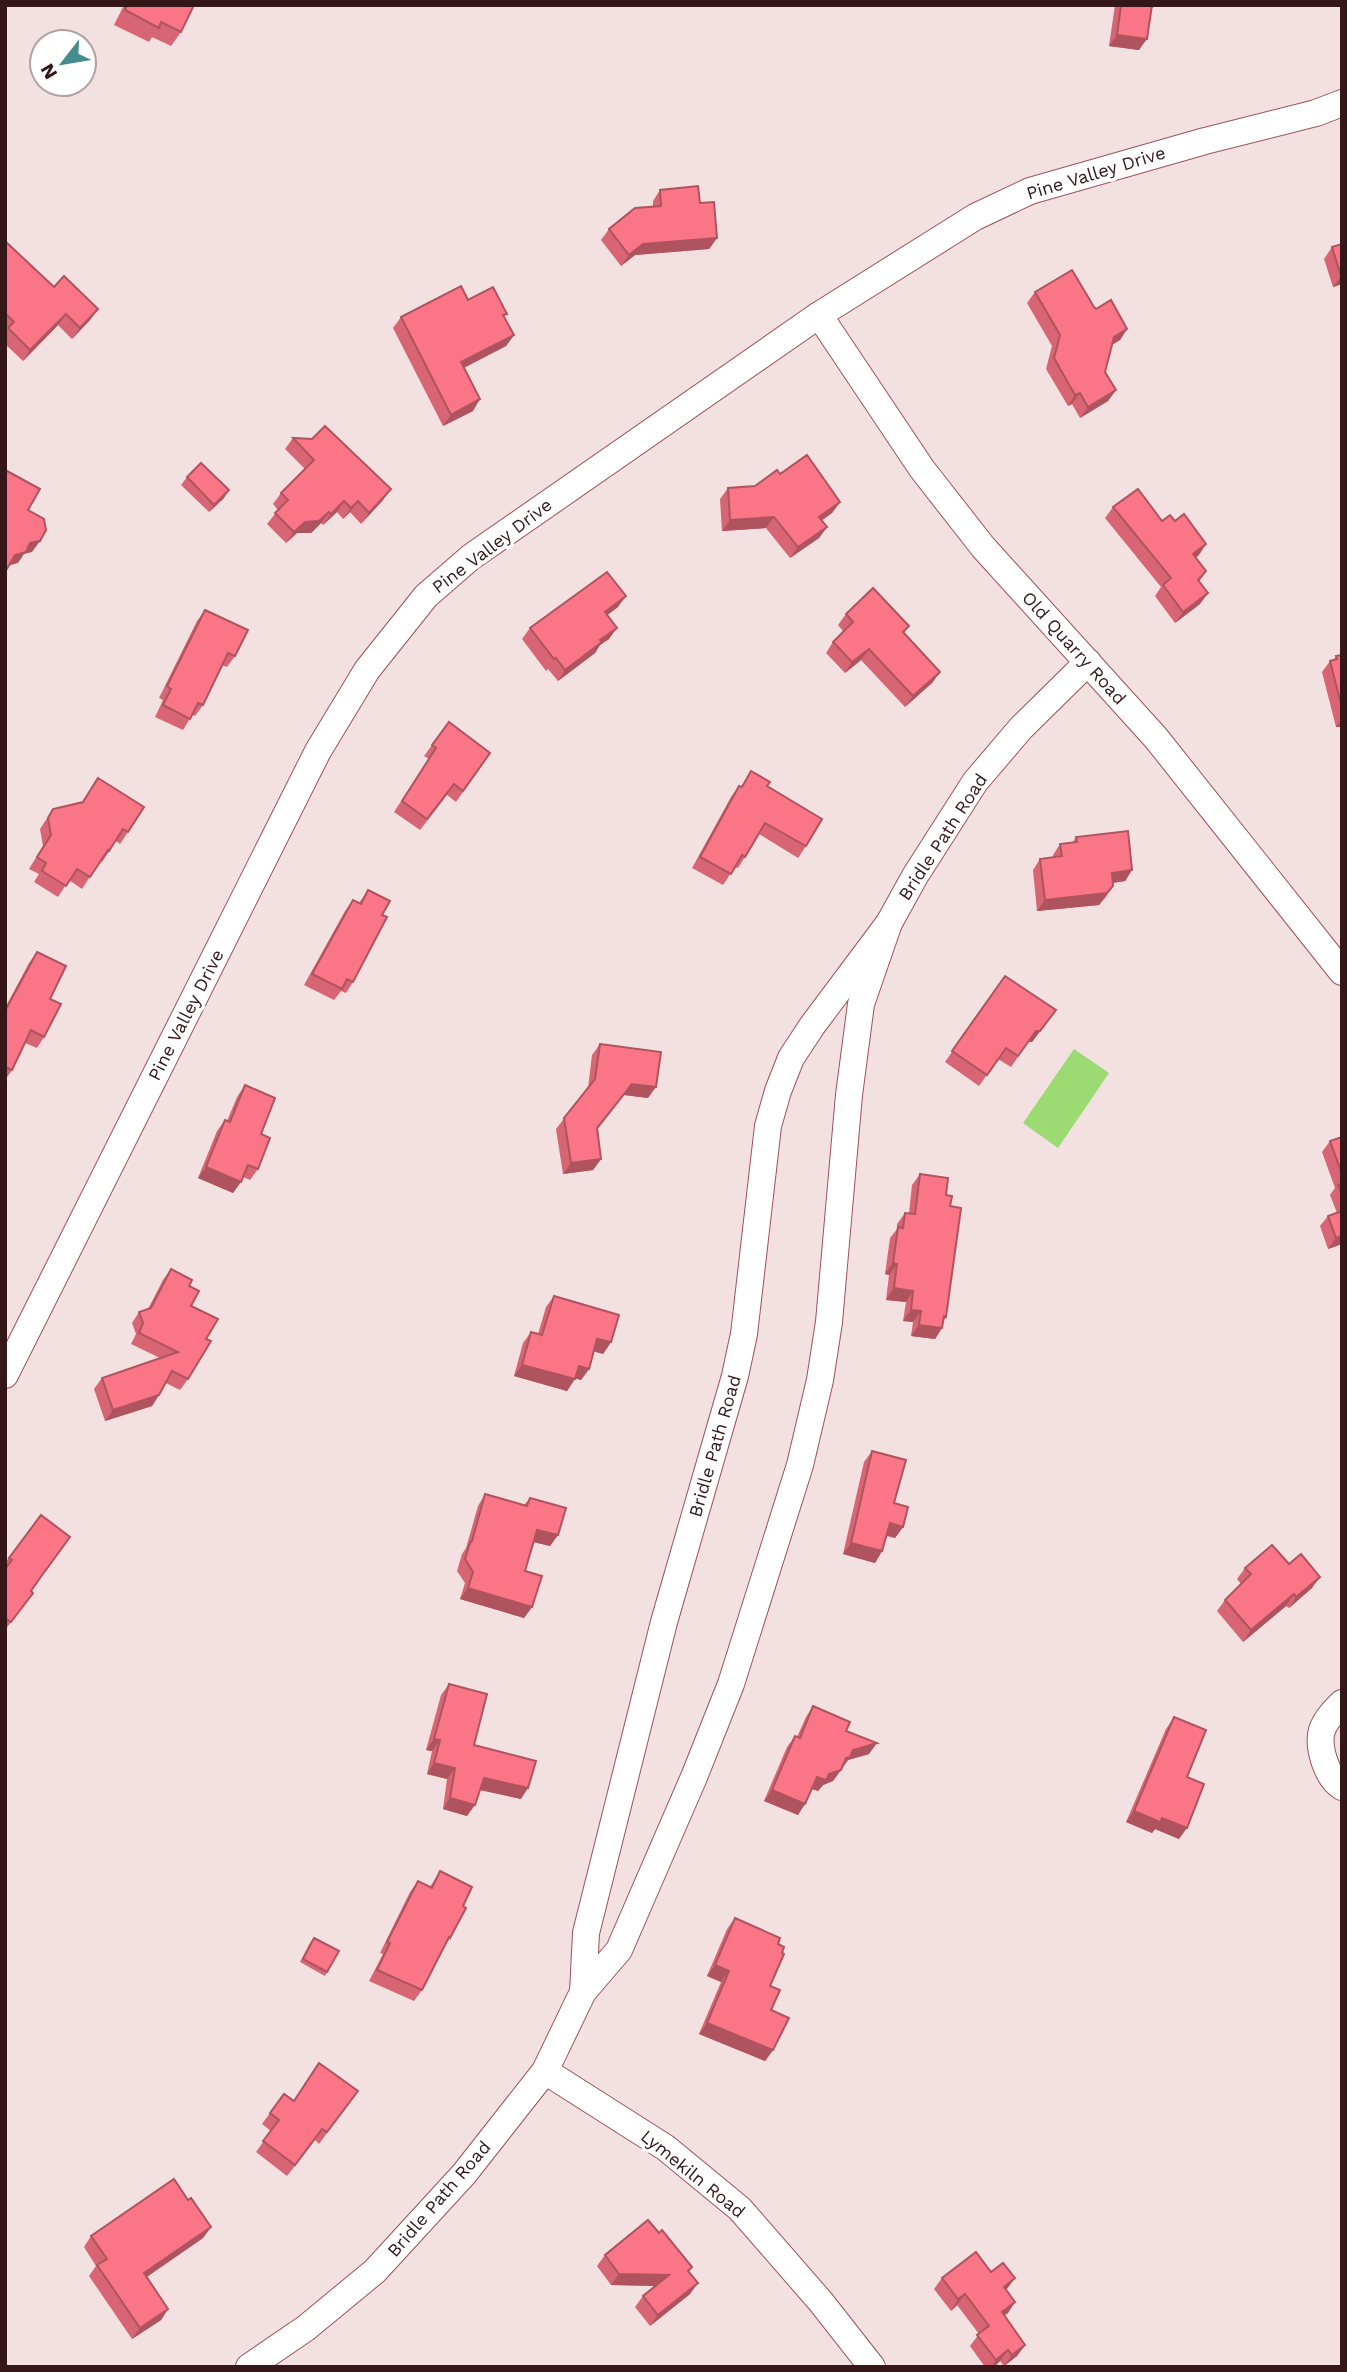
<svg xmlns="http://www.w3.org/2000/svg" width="1347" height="2372" viewBox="0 0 1347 2372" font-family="'Work Sans',sans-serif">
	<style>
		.green { fill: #9cdb71 }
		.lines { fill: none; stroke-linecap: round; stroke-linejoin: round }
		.minor-casing { stroke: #9c515a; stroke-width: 28 }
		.minor { stroke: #fff; stroke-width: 26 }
		.wall { fill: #d76574 }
		.shaded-wall { fill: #af535e }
		.building { fill: #fa7687; stroke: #af535e; stroke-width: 2 }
		.labels { text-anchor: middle; stroke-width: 7; stroke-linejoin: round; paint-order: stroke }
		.street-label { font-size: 18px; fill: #35171a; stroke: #fff }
	</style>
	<rect width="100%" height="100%" fill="#f3e1e2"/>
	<path class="green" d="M1074 1049 1109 1073 1058 1148 1023 1123Z"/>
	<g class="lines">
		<g class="minor-casing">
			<g id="minor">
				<path d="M819 315 922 469 983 547 1156 738 1342 972"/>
				<path d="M5 1375 318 751 367 670 426 596 471 557 819 315 975 217 1030 191 1205 141 1316 113 1342 103"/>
				<path d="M1342 1703C1334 1711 1326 1719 1322 1730 1317 1747 1327 1778 1342 1787"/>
				<path d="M583 1992 586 1933 664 1622 735 1376 744 1334 768 1126 778 1091 791 1058 812 1026 889 923 915 876 975 782 1021 728 1088 662"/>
				<path d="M545 2071 666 2148 740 2209 821 2302 872 2367"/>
				<path d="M249 2367 306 2328 375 2271 464 2174 545 2071 583 1992 619 1950 694 1777 731 1684 800 1465 820 1380 829 1322 849 1095 861 1004 889 923"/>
			</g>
		</g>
		<use href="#minor" class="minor"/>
	</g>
	<g class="wall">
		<path d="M124 5H194L181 32 171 46 152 37 149 42 114 25Z"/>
		<path d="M1115 5H1158L1152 8 1139 50 1109 46Z"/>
		<path d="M660 190 700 203 717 238 709 249 635 255 621 266 601 240 609 229 653 207V201Z"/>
		<path d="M5 241 54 287 98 309 90 320 72 339 58 325 23 361 5 344Z"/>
		<path d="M1342 244V284L1333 287 1324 259 1332 247Z"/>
		<path d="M1035 292 1094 307 1127 329 1120 340 1112 345 1105 372 1116 390 1108 401 1080 418 1072 404 1068 406 1046 369 1052 346 1027 303Z"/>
		<path d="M468 300 504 317 514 335 506 346 464 368 473 411 443 426 393 328 401 317Z"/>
		<path d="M293 438 383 500 361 524 350 512 343 519 337 512 323 525 321 523 311 533H297L286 543 267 524 278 510 273 504 281 493 305 469 285 449Z"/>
		<path d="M780 474 840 502 832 513 822 520 827 527 819 538 790 558 766 528 722 531 720 499 728 488 755 486Z"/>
		<path d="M187 477 224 498 209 512 181 485Z"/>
		<path d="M1113 507 1162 521 1199 555 1196 557 1206 571 1199 582 1200 604 1175 623 1155 596 1161 587 1105 518Z"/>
		<path d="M618 607 607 615 609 639 600 645 595 653 558 681 548 669 546 671 522 639 530 628Z"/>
		<path d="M205 610 235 656 227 667 222 665 203 705 195 716 192 715 183 730 155 717 163 700 159 698 197 621Z"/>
		<path d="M846 614 909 626 904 633 940 672 932 683 905 707 861 660 845 673 826 653 833 642 843 631 838 625Z"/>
		<path d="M1342 655V727H1336L1322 672 1330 661 1334 660 1336 656Z"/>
		<path d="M449 722 490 753 456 802 447 795 420 830 394 812 429 759 424 756Z"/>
		<path d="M751 771 767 786 806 846 798 858 759 834 738 868 735 867 723 885 692 868 731 797 739 786 741 787Z"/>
		<path d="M98 778 128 832 120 844 116 841 102 862 100 861 82 889 69 880 58 897 34 882 39 874 29 869 43 846 40 829 53 809 82 802Z"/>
		<path d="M1076 837 1132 870 1125 881 1113 883 1106 897 1099 905 1037 911 1033 870 1040 859 1053 857V855L1060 844 1072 843Z"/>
		<path d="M368 890 382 915 353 982 346 993 341 991 334 1000 304 985 345 911 353 900 359 903Z"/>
		<path d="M37 952 50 999 44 1037 37 1048 25 1043 12 1070 5 1080V1008L29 963Z"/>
		<path d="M1005 976 1056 1010 1032 1042H1028L1011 1067 998 1059 979 1086 945 1062Z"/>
		<path d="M600 1044 648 1098 624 1095 597 1130 601 1159 593 1170 563 1174 556 1129 588 1088 592 1055Z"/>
		<path d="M245 1085 261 1134 258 1169 250 1180 243 1177 233 1193 198 1178 217 1131 225 1120 227 1121 237 1097Z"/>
		<path d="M1342 1137V1244L1328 1249 1320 1226 1328 1216 1337 1213 1330 1195 1335 1188 1322 1152 1330 1141Z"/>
		<path d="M920 1174 946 1195 950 1206 943 1320 942 1328 935 1339 911 1336 913 1322 903 1321 906 1302 886 1300 889 1275 885 1274 890 1238 897 1229V1224L905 1213H909L912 1185Z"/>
		<path d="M171 1269 189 1286 191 1306 206 1339 188 1379 180 1390 166 1383 159 1395 152 1406 105 1421 94 1389 102 1378 160 1358 131 1344 136 1334 132 1323 139 1312 148 1309 163 1280Z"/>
		<path d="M554 1296 611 1342 603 1354 594 1351 589 1369 581 1380 575 1378 567 1391 514 1376 523 1343 531 1332 538 1334 546 1307Z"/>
		<path d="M872 1451 894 1503 903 1527 895 1538 887 1536 882 1551 875 1563 843 1554 864 1462Z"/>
		<path d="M485 1494 524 1505 530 1498 558 1535 550 1546 534 1542 525 1571 532 1607 524 1618 460 1599 465 1583 457 1571 462 1554 466 1548 478 1506Z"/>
		<path d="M41 1515 37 1582 31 1591 33 1593 5 1630V1563Z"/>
		<path d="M1289 1564 1312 1588 1289 1608 1286 1606 1243 1642 1217 1611 1225 1600 1241 1584 1237 1579 1245 1568Z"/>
		<path d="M449 1684 474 1745 521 1799 480 1790 467 1816 443 1809 447 1779 427 1774 432 1751 426 1750 441 1695Z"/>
		<path d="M813 1706 846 1731 869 1754 848 1760 833 1781 823 1785 818 1791 812 1789 798 1815 764 1801 787 1747 795 1736 797 1737 806 1717Z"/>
		<path d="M1174 1717 1187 1777 1179 1839 1155 1829 1152 1833 1126 1822 1166 1729Z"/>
		<path d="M440 1871 463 1906 450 1938 443 1949 422 1990 414 2001 369 1981 383 1954 380 1953 410 1892 418 1881 430 1887Z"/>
		<path d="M735 1918 778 1944 770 1986 773 2050 765 2061 699 2034 721 1982 707 1976 727 1929Z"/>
		<path d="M311 1941 327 1972 325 1976 300 1962Z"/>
		<path d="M358 2091 319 2144 315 2140 287 2176 256 2152 271 2131 262 2124 270 2113 294 2101Z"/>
		<path d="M188 2200 211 2227 203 2238 147 2277 168 2309 161 2320 132 2339 89 2276 96 2266 84 2247 91 2236Z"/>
		<path d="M659 2233 692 2267 689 2272 690 2294 650 2326 635 2307 643 2296 655 2286 611 2285 597 2266 605 2255Z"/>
		<path d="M991 2272 1006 2290 1008 2313 1004 2315 1025 2345 1017 2356 1004 2366 1000 2361 994 2367H985L970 2346 979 2334 957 2305 951 2311 934 2289 942 2278Z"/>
	</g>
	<g class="shaded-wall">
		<path d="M1117 35 1147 39 1139 50 1109 46Z"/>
		<path d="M717 238 709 249 635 255 621 266 629 255 643 244Z"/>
		<path d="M1341 276H1342V284L1333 287Z"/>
		<path d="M98 309 90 320 72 339 80 328Z"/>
		<path d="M66 314 58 325 23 361 30 350Z"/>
		<path d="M1127 329 1120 340 1106 348 1114 337Z"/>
		<path d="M514 335 506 346 453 373 461 362Z"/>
		<path d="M1116 390 1108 401 1080 418 1088 407Z"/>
		<path d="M1080 393 1072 404 1068 406 1075 395Z"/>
		<path d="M480 399 473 411 443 426 451 415Z"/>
		<path d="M391 489 383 500 361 524 369 513Z"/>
		<path d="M229 490 224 498 209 512 214 505Z"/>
		<path d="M344 501 337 512 323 525 331 514Z"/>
		<path d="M358 501 350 512 343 519 351 508Z"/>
		<path d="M840 502 832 513 811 528 819 517Z"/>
		<path d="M329 512 321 523 311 533H297L286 543 294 532 305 522Z"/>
		<path d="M774 517 766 528 722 531 730 520Z"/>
		<path d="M827 527 819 538 790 558 798 547Z"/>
		<path d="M40 541 32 552 24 554 18 563 7 566 15 555 30 543Z"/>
		<path d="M1206 544 1199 555 1186 565 1193 554Z"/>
		<path d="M1208 593 1200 604 1175 623 1183 612Z"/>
		<path d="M626 596 618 607 597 623 605 612Z"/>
		<path d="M617 628 609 639 600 645 595 653 558 681 565 670 600 640Z"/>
		<path d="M869 649 861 660 845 673 852 662Z"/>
		<path d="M940 672 932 683 905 707 913 696Z"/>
		<path d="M1342 719V727H1336Z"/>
		<path d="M1132 870 1125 881 1104 884 1112 873Z"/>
		<path d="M1113 886 1099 905 1037 911 1045 900Z"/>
		<path d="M1056 1010 1032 1042H1028L1036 1031Z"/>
		<path d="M632 1084 656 1087 648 1098 624 1095 589 1140Z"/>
		<path d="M601 1159 593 1170 563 1174 571 1163Z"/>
		<path d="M206 1167 241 1182 233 1193 198 1178Z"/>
		<path d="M1342 1236V1244L1328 1249 1336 1238Z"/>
		<path d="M893 1263 897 1264 889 1275 885 1274Z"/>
		<path d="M894 1288 913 1291 906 1302 886 1300Z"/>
		<path d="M911 1310 921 1311 913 1322 903 1321Z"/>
		<path d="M944 1316 946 1317 939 1327 942 1328 935 1339 911 1336 919 1325Z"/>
		<path d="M597 1339 611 1342 603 1354 589 1350Z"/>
		<path d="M522 1365 575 1379 567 1391 514 1376Z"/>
		<path d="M579 1366 589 1369 581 1380 571 1377Z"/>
		<path d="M159 1395 152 1406 105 1421 113 1410Z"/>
		<path d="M890 1523 903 1527 895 1538 882 1534Z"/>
		<path d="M537 1530 558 1535 550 1546 529 1541Z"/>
		<path d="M851 1543 882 1551 875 1563 843 1554Z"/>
		<path d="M1320 1577 1312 1588 1289 1608 1296 1597Z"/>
		<path d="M468 1588 532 1607 524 1618 460 1599Z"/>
		<path d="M1294 1594 1286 1606 1243 1642 1251 1630Z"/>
		<path d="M434 1739 440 1740 432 1751 426 1750Z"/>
		<path d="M877 1743 869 1754 848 1760 842 1768 838 1769 853 1750Z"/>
		<path d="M434 1763 455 1768 447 1779 427 1774Z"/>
		<path d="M841 1770 833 1781 823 1785 818 1791 809 1788 817 1777Z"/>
		<path d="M484 1778 528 1788 521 1799 476 1789Z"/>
		<path d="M772 1790 805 1804 798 1815 764 1801Z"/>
		<path d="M450 1798 475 1805 467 1816 443 1809Z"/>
		<path d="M1134 1811 1162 1818 1187 1828 1179 1839 1155 1829 1152 1833 1126 1822Z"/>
		<path d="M715 1965 729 1971 721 1982 707 1976Z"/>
		<path d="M707 2023 773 2050 765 2061 699 2034Z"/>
		<path d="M211 2227 203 2238 136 2284 144 2273Z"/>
		<path d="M619 2274 669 2275 661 2286 611 2285Z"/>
		<path d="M1015 2278 1007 2289 996 2298 1004 2287Z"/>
		<path d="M698 2283 690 2294 650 2326 658 2315Z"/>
		<path d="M965 2294 957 2305 951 2311 958 2299Z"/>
		<path d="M1015 2302 1008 2313 994 2323 1002 2312Z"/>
		<path d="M168 2309 161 2320 132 2339 140 2328Z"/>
		<path d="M1025 2345 1017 2356 1004 2366 1012 2355Z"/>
		<path d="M1008 2350 1000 2361 994 2367H991L996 2360Z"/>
	</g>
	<g class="building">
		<path d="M127 5H194L181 32 161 22 159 28 125 10Z"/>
		<path d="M1121 5H1152L1147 39 1117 35Z"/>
		<path d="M698 186 700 203 714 202 717 238 643 244 629 255 609 229 635 208 661 206 660 190Z"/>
		<path d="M5 241 54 287 64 276 98 309 80 328 66 314 30 350 8 328 14 322 5 313Z"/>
		<path d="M1342 244V276H1341L1332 247Z"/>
		<path d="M1072 270 1094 307 1096 309 1111 300 1127 329 1114 337 1105 372 1116 390 1088 407 1080 393 1075 395 1054 358 1060 335 1035 292Z"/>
		<path d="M461 286 468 300 493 287 507 314 503 315 514 335 461 362 480 399 451 415 401 317Z"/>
		<path d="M325 426 391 489 369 513 358 501 351 508 344 501 331 514 329 512 319 521 305 522 294 532 275 513 288 500 281 493 314 460 293 438 312 439Z"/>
		<path d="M807 455 840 502 819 517 827 527 798 547 774 517 730 520 728 488 755 486 777 470 780 474Z"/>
		<path d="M201 463 229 490 214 505 187 477Z"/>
		<path d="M7 471 40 489 28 510 44 519 46 530 40 541 30 543 26 552 15 555 5 572V474Z"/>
		<path d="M1138 489 1162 521 1170 515 1175 521 1184 514 1206 544 1193 554 1206 571 1198 580 1208 593 1183 612 1163 585 1171 578 1113 507Z"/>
		<path d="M607 572 626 596 605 612 617 628 600 640 602 642 565 670 556 658 554 659 530 628Z"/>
		<path d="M873 588 909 626 903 632 940 672 913 696 869 649 852 662 833 642 853 622 846 614Z"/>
		<path d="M205 610 248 630 235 656 228 653 203 705 198 703 190 719 163 705 171 689 167 686Z"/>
		<path d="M1342 655V708L1330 661 1337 659 1336 656Z"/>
		<path d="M449 722 490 753 463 791 454 784 427 819 402 801 436 748 432 745Z"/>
		<path d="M751 771 770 782 767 786 822 819 806 846 765 823 745 857 742 855 731 874 700 857 739 786 742 787Z"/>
		<path d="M98 778 144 807 128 832 123 829 109 851 108 850 90 877 77 869 66 886 42 871 46 863 37 857 51 835 48 818 53 809 83 802Z"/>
		<path d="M1128 831 1132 870 1112 873 1113 886 1107 893 1045 900 1040 859 1062 856 1060 844 1077 842 1076 837Z"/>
		<path d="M368 890 390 901 382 915 387 917 353 982 347 979 342 989 312 974 353 900 361 904Z"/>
		<path d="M37 952 66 966 50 999 61 1004 44 1037 31 1030 12 1070 5 1067V1011Z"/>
		<path d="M1005 976 1056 1010 1040 1031H1036L1018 1056 1006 1048 987 1075 952 1051Z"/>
		<path d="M600 1044 661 1052 656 1087 632 1084 597 1128 601 1159 571 1163 564 1118 595 1079Z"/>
		<path d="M245 1085 275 1098 261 1134 270 1138 258 1169 248 1165 241 1182 206 1167 225 1120 230 1122Z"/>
		<path d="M1342 1137V1174L1330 1141Z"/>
		<path d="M920 1174 948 1178 946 1195 952 1196 950 1206 961 1208 946 1317 944 1316 942 1328 919 1325 921 1311 911 1310 913 1291 894 1288 897 1264 893 1263 898 1227 903 1228 905 1213 915 1214Z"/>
		<path d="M1342 1183V1196L1338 1185Z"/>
		<path d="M1342 1211V1236L1336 1238 1328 1216Z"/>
		<path d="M171 1269 192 1280 189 1286 199 1291 191 1306 218 1319 206 1339 211 1341 188 1379 172 1371 159 1395 113 1410 102 1378 178 1352 139 1333 143 1323 139 1312 151 1308Z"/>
		<path d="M554 1296 619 1315 611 1342 597 1339 589 1369 579 1366 575 1379 522 1365 531 1332 542 1335Z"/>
		<path d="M872 1451 906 1460 894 1503 908 1507 903 1527 890 1523 882 1551 851 1543Z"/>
		<path d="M485 1494 527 1506 530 1498 566 1508 558 1535 537 1530 525 1571 542 1576 532 1607 468 1588 473 1572 465 1559 470 1543 472 1541Z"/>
		<path d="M41 1515 70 1537 40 1578 31 1591 33 1593 11 1622 5 1618V1569L12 1560 9 1558Z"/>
		<path d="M1272 1545 1289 1564 1301 1554 1320 1577 1296 1597 1294 1594 1251 1630 1225 1600 1251 1574 1245 1568Z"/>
		<path d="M449 1684 487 1694 474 1745 536 1761 528 1788 484 1778 475 1805 450 1798 455 1768 434 1763 440 1740 434 1739Z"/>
		<path d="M813 1706 850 1722 846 1731 877 1743 853 1750 850 1757 846 1758 841 1770 829 1774 826 1780 817 1777 805 1804 772 1790 795 1736 800 1738Z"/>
		<path d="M1174 1717 1206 1730 1187 1777 1204 1784 1187 1828 1162 1818 1160 1822 1134 1811Z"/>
		<path d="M440 1871 472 1887 463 1906 466 1908 450 1938 449 1937 422 1990 377 1970 390 1943 387 1942 418 1881 432 1888Z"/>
		<path d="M735 1918 780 1938 778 1944 784 1947 782 1953 784 1954 770 1986 780 1990 771 2010 789 2018 773 2050 707 2023 729 1971 715 1965Z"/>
		<path d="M314 1938 339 1951 327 1972 303 1959Z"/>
		<path d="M319 2063 358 2091 327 2132 322 2129 295 2165 263 2141 279 2120 270 2113 284 2094 294 2101Z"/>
		<path d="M174 2179 188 2200 191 2198 211 2227 144 2273 168 2309 140 2328 97 2265 107 2259 91 2236Z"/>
		<path d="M648 2220 659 2233 662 2230 692 2267 688 2271 698 2283 658 2315 643 2296 669 2275 619 2274 605 2255Z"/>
		<path d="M976 2252 991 2272 1003 2263 1015 2278 1004 2287 1015 2302 1002 2312 1025 2345 1012 2355 1008 2350 996 2360 977 2335 989 2326 965 2294 958 2299 942 2278Z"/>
	</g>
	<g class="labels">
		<g class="street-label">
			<text transform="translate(1096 173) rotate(-17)" y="6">Pine Valley Drive</text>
			<text transform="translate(492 546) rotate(-37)" y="6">Pine Valley Drive</text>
			<text transform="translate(1074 648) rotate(48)" y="6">Old Quarry Road</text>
			<text transform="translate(943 837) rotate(-57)" y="6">Bridle Path Road</text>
			<text transform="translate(186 1015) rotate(-63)" y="6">Pine Valley Drive</text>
			<text transform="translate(715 1446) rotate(-74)" y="6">Bridle Path Road</text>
			<text transform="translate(693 2174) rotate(39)" y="6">Lymekiln Road</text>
			<text transform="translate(439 2199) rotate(-49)" y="6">Bridle Path Road</text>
		</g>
	</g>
	<rect width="1347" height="2372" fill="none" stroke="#35171a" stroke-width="14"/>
	<g transform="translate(63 63) rotate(239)"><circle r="33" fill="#ffffff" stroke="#aea2a3" stroke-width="2"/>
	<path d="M0-5L12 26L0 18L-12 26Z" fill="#458d8c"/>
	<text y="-10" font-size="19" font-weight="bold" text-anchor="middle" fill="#35171a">N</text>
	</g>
</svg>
